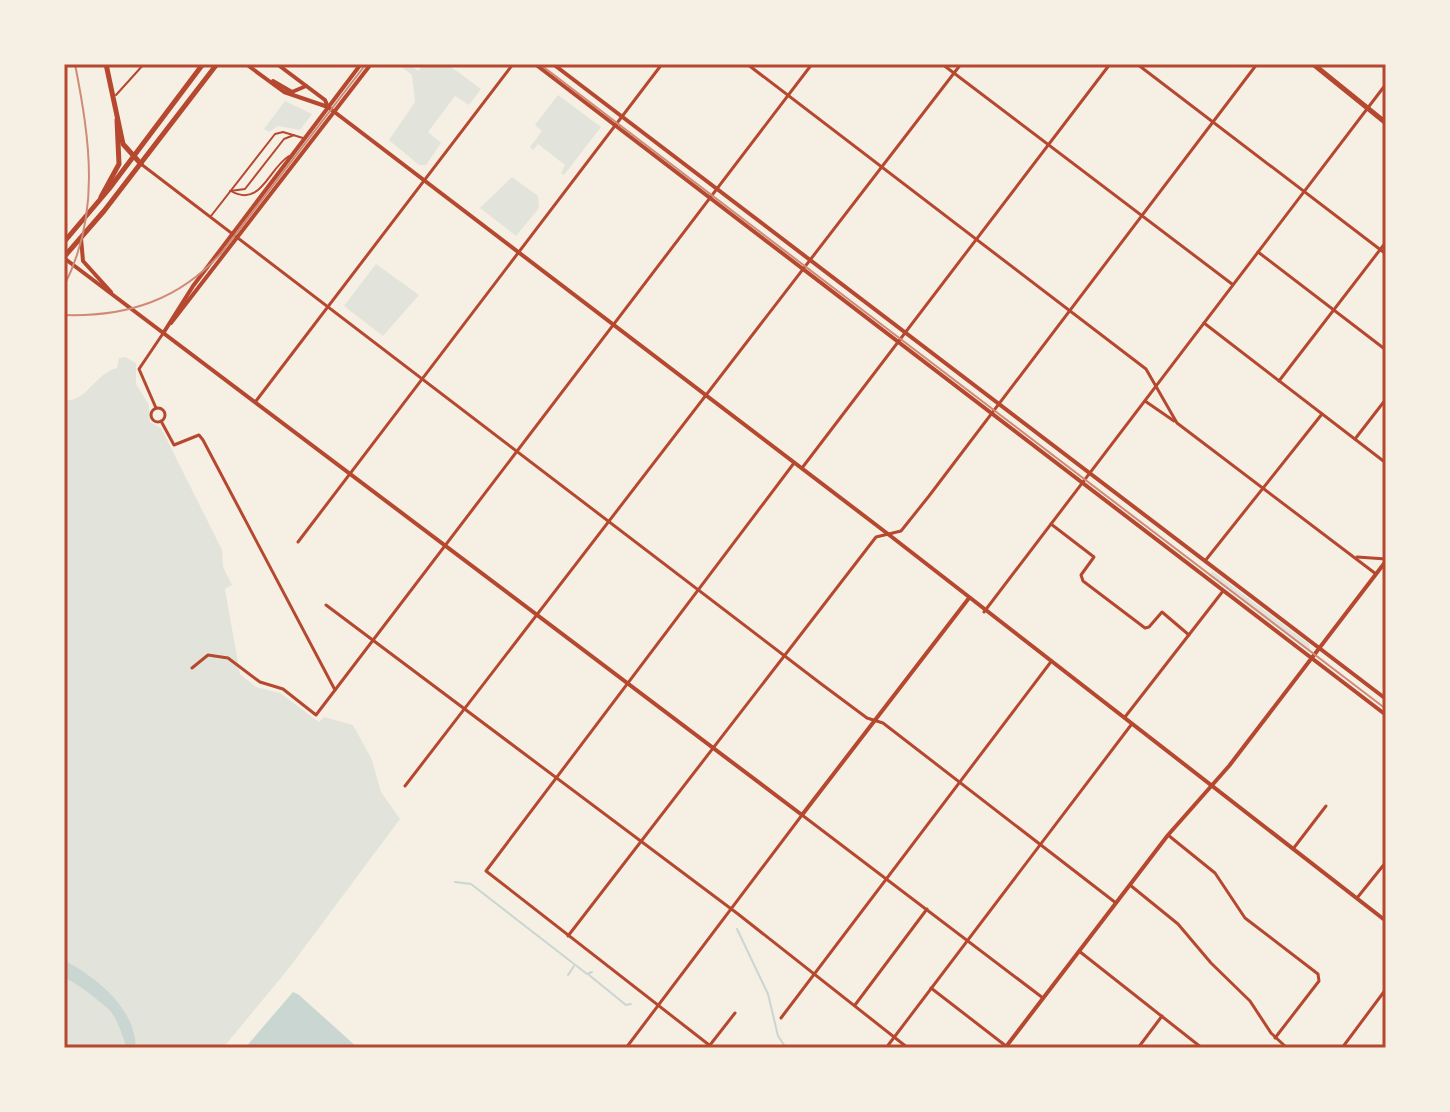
<svg xmlns="http://www.w3.org/2000/svg" width="1450" height="1112" viewBox="0 0 1450 1112" font-family="'Exo 2',sans-serif">
	<style>
		.green { fill: #e2e4dc }
		.water { fill: #c9d6d2 }
		.lines { fill: none; stroke-linecap: round; stroke-linejoin: round }
		.stream { stroke: #c9d6d2; stroke-width: 2 }
		.service { stroke: #b5482f; stroke-width: 2 }
		.minor { stroke: #b5482f; stroke-width: 3 }
		.tertiary { stroke: #b5482f; stroke-width: 4 }
		.secondary { stroke: #b5482f; stroke-width: 4 }
		.primary { stroke: #b5482f; stroke-width: 5 }
		.trunk { stroke: #b5482f; stroke-width: 5 }
		.tram { stroke: #cf8b77; stroke-width: 2 }
		.rail { stroke: #cf8b77; stroke-width: 2 }
		.neatline { fill: none; stroke: #b5482f; stroke-width: 3 }
	</style>
	<rect width="100%" height="100%" fill="#f6efe4"/>
	<g class="green">
		<path d="M398 64H409L418 71 424 64H447L481 89 469 105 455 96 428 132 441 143 426 165H419L389 140 415 102 412 75Z"/>
		<path d="M558 95 601 127 564 175 561 173 565 165 538 144 533 150 530 147 542 131 535 125Z"/>
		<path d="M285 101 312 114 300 130 278 126 269 132 264 129Z"/>
		<path d="M512 177 538 196 539 208 516 236 480 208Z"/>
		<path d="M376 264 419 295 383 336 344 306Z"/>
		<path d="M125 357 136 363V384L149 405 150 422 161 428 222 550 223 567 232 585 225 589 240 674 256 687 280 693 319 722 324 717 353 725 372 760 381 792 400 819 289 968 223 1048H136C135 1007 97 978 64 960V405L68 400C87 400 97 372 117 368L119 358Z"/>
		<path d="M1212 571 1309 644 1310 649H1305L1210 576Z"/>
		<path d="M64 978C73 980 104 1004 111 1012 117 1020 124 1038 126 1048H64Z"/>
	</g>
	<g class="water">
		<path d="M64 960C97 978 135 1007 136 1048H126C124 1038 117 1020 111 1012 104 1004 73 980 64 978Z"/>
		<path d="M293 992 299 995 358 1048H245Z"/>
	</g>
	<g class="lines">
		<g class="stream">
			<path d="M455 882 471 884 587 974 592 972"/>
			<path d="M737 929 768 994 778 1036 786 1048"/>
			<path d="M568 975 574 966"/>
			<path d="M589 975 626 1005 631 1004"/>
		</g>
		<g class="service">
			<path d="M116 95 144 64"/>
			<path d="M230 191 245 189 284 139 294 135"/>
			<path d="M231 191C261 208 268 169 289 156"/>
			<path d="M211 216 275 134 283 132 303 138"/>
		</g>
		<g class="minor">
			<path d="M747 64 1146 369 1177 423 1376 574"/>
			<path d="M942 64 1232 284"/>
			<path d="M1137 64 1386 254"/>
			<path d="M141 164 820 683 867 718 883 723 1116 903"/>
			<path d="M1258 252 1386 350"/>
			<path d="M1204 323 1386 463"/>
			<path d="M1279 381 1386 242"/>
			<path d="M256 401 513 64"/>
			<path d="M1145 401 1174 421"/>
			<path d="M156 408 139 369 164 332"/>
			<circle cx="158" cy="415" r="7"/>
			<path d="M161 421 174 445 199 435 203 440 335 690"/>
			<path d="M1355 439 1386 399"/>
			<path d="M802 468 1110 64"/>
			<path d="M1051 524 1094 557 1081 575 1083 581 1145 628 1149 627 1162 612 1189 635"/>
			<path d="M298 542 662 64"/>
			<path d="M1357 557 1386 559"/>
			<path d="M1205 561 1322 414"/>
			<path d="M326 605 738 914 908 1048"/>
			<path d="M984 612 1386 84"/>
			<path d="M192 668 208 655 228 658 260 682 283 689 316 715 812 64"/>
			<path d="M1125 717 1223 591"/>
			<path d="M405 786 961 64"/>
			<path d="M1168 835 1215 873 1245 918 1318 974 1319 981 1275 1038"/>
			<path d="M1293 849 1326 806"/>
			<path d="M1130 885 1178 924 1211 963 1250 1001 1271 1033 1287 1048"/>
			<path d="M1357 898 1386 862"/>
			<path d="M568 936 876 537 901 531 929 496 1257 64"/>
			<path d="M1079 951 1202 1048"/>
			<path d="M931 988 1006 1046"/>
			<path d="M855 1005 927 909"/>
			<path d="M781 1018 1050 663"/>
			<path d="M710 1045 735 1013"/>
			<path d="M626 1048 802 815 1043 998"/>
			<path d="M713 1048 486 871 794 463"/>
			<path d="M886 1048 1131 725"/>
			<path d="M1138 1048 1162 1016"/>
			<path d="M1342 1048 1386 989"/>
		</g>
		<g class="tertiary">
			<path d="M246 64 284 92 328 107"/>
			<path d="M277 64 325 100 328 107 888 534 1386 921"/>
			<path d="M535 64 1386 715"/>
			<path d="M553 64 1386 699"/>
			<path d="M273 81 292 92 306 86"/>
			<path d="M81 238 83 261 111 292"/>
			<path d="M64 258 802 815 969 598"/>
			<path d="M171 323 371 64"/>
			<path d="M164 332 193 286 361 64"/>
		</g>
		<path class="secondary" d="M1005 1048 1168 835 1229 766 1386 561"/>
		<path class="primary" d="M1313 64 1386 123"/>
		<g class="trunk">
			<path d="M106 64 123 144 141 164"/>
			<path d="M101 197 119 164 117 120"/>
			<path d="M64 242 109 189 203 64"/>
			<path d="M64 257 104 211 217 64"/>
		</g>
		<path class="tram" d="M541 65 1386 709"/>
		<g class="rail">
			<path d="M64 286C101 214 90 141 75 64"/>
			<path d="M64 315C127 317 180 300 222 252L366 64"/>
		</g>
	</g>
	<rect width="1450" height="1112" fill="none" stroke="#f6efe4" stroke-width="132"/>
	<rect x="66" y="66" width="1318" height="980" class="neatline"/>
</svg>
